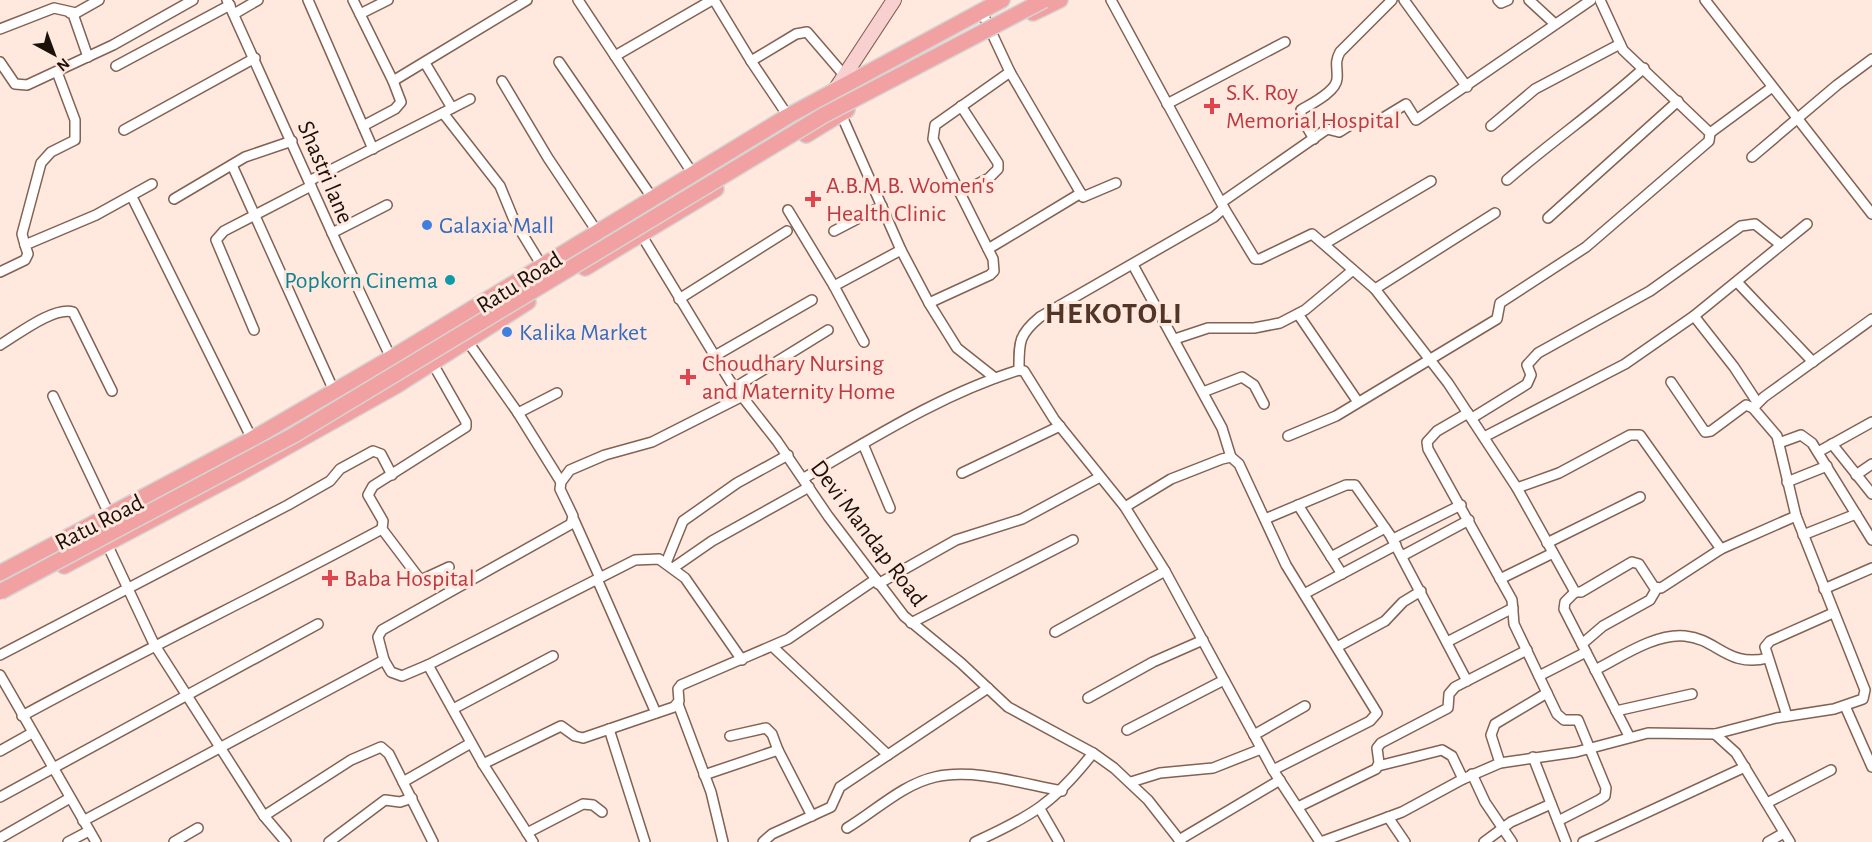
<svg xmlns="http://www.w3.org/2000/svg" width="1872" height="842" viewBox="0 0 1872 842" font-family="'Alegreya Sans',sans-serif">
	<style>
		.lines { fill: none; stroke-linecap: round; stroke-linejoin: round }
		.street-casing { stroke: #826253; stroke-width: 12 }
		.secondary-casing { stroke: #826253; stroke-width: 16 }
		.primary-casing { stroke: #d6d4d3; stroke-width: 18 }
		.street { stroke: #fff; stroke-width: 9 }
		.secondary { stroke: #f8d0d0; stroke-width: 14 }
		.primary { stroke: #f1a1a2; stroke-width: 15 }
		.primary-bridge-casing { stroke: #d6d4d3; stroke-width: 18; stroke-linecap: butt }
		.primary-bridge { stroke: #f1a1a2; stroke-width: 15 }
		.health-dot { fill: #e0444e; stroke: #ffe8de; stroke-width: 2 }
		.shop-dot { fill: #3f7fe0; stroke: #ffe8de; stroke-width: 2 }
		.culture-dot { fill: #0f9aa8; stroke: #ffe8de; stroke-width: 2 }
		.labels { text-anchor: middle; stroke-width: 6; stroke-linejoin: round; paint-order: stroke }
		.health-label { font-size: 24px; fill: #be3a42; stroke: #ffe8de; text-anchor: start }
		.street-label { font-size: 24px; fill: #1c100a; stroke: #ffe8de }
		.shop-label { font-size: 24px; fill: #366cbe; stroke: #ffe8de; text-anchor: start }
		.culture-label { font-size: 24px; fill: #0d838f; stroke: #ffe8de; text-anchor: end }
		.district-label { font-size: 30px; font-weight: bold; letter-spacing: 1.5px; fill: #513526; stroke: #ffe8de }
	</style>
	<rect width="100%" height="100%" fill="#ffe8de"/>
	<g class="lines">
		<g class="street-casing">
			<g id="street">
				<path d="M227 0 338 246 391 358"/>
				<path d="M308 0 373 149"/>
				<path d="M353 0 393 81 401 102 395 109 363 126"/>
				<path d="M578 0 693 174"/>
				<path d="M714 0 751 61 788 116"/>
				<path d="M1404 0 1467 87"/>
				<path d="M1498 0 1501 3 1508 0"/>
				<path d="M1529 0 1555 24"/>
				<path d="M1705 0 1872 214"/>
				<path d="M70 13 73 14 88 57"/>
				<path d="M234 14 258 0"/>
				<path d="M360 14 388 0"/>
				<path d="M0 29 54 8 76 13 99 0"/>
				<path d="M615 56 712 0"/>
				<path d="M751 61 796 34 807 32 844 75"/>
				<path d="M0 62 15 84 27 85 113 45 193 0"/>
				<path d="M559 62 653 199"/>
				<path d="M425 63 452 108"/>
				<path d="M116 66 230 5"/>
				<path d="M1010 72 1083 197 1116 183"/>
				<path d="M393 81 527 0"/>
				<path d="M502 81 548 158 598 233"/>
				<path d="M1167 104 1285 42"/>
				<path d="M443 113 500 186 514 220 542 266"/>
				<path d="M841 114 901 250 929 303 957 348 995 378"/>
				<path d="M1491 126 1535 89 1620 44"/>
				<path d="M124 130 255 58"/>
				<path d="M1710 133 1771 88"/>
				<path d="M1314 139 1301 117V110C1311 104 1336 92 1337 79 1338 67 1334 63 1340 52L1392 0"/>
				<path d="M1752 157 1837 85 1872 59"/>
				<path d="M232 165 334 391"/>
				<path d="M1507 180C1552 141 1600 108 1644 68"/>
				<path d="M309 181 470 99"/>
				<path d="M960 193 989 178 998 169V163L961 106"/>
				<path d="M132 197 252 439"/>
				<path d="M174 199 245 157 292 141"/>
				<path d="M1222 202 1327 129 1339 132C1354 123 1355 120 1373 124L1406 104 1416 120 1591 0"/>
				<path d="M1224 208 1255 259H1260L1312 234 1375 289 1448 383 1517 488 1575 592H1581L1632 562 1639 564 1654 587 1661 588 1721 549 1796 516"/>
				<path d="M788 210 834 286 901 250"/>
				<path d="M1548 218 1678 101"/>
				<path d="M639 231 730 381 777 441 828 516 904 616 961 663 1008 707 1093 753 1114 768 1148 800 1181 842"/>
				<path d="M834 231 882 206"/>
				<path d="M332 233 387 205"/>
				<path d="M1324 244 1431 181"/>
				<path d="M25 245 22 234 41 163 51 152 75 140V120L57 72"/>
				<path d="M988 249 1081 193"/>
				<path d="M1133 265 1222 428 1231 457"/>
				<path d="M0 272 25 260 28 254 25 245 96 215 152 184"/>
				<path d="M1737 282 1813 362"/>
				<path d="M834 286 864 342"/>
				<path d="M1375 289 1495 213"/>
				<path d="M679 299 787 231"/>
				<path d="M929 303 990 275 994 271 993 259 933 139 935 125 1010 72 981 10"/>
				<path d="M1298 314 1358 402"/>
				<path d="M1694 316 1734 367 1757 402"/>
				<path d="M254 330 216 240 224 231 311 186"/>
				<path d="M1175 339 1208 328H1254L1280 323 1305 310 1353 270"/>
				<path d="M468 342 518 413 557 393"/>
				<path d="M0 345C17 335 54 306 73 312L112 391"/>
				<path d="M713 357 812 300"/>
				<path d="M1019 370C1019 343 1018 335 1040 317L1214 217 1224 208 1111 0"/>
				<path d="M1671 382 1705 432 1711 431 1746 405 1753 408"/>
				<path d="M734 388 828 330"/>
				<path d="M1203 392 1242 377 1254 385 1264 404"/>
				<path d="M53 396 110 516"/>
				<path d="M518 413 561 482"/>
				<path d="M1468 413 1437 431 1427 442 1428 449 1512 600 1514 624 1557 714 1564 720H1578L1606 788 1605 796 1599 800 1558 821"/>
				<path d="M1472 418 1527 384 1531 375 1527 365 1538 353 1650 291 1741 226 1755 224 1781 245"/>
				<path d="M1288 436 1336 416 1497 319 1500 303 1586 247 1709 141 1710 133 1623 50 1600 0"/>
				<path d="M1484 437 1625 364 1694 316 1807 224"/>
				<path d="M1779 443 1801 435 1812 443 1872 540"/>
				<path d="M863 444 890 508"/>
				<path d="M1832 444 1872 494"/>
				<path d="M1818 452 1872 422"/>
				<path d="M962 473 1060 426"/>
				<path d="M1856 475 1872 464"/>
				<path d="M804 478C873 438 942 394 1019 370L1024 371 1054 419 1125 507 1165 571 1273 770 1320 842"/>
				<path d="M1787 482 1827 466"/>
				<path d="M1517 488 1559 473 1630 435H1640L1721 549"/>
				<path d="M1298 505 1342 574"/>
				<path d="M1125 507 1171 479 1222 459 1231 457 1239 464 1286 565 1377 713 1370 721 1273 770"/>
				<path d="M1265 519 1346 485H1355L1390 535 1467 681"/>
				<path d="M574 520 600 578"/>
				<path d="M382 529 419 578 423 579 449 567"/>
				<path d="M1803 535 1856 514"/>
				<path d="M1393 539 1461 505"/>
				<path d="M1547 543 1640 497"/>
				<path d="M107 544 154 644 264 816 286 842"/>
				<path d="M1402 556 1469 520"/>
				<path d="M1331 557 1385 528"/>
				<path d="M666 563 683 521 737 483 788 455"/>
				<path d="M673 568 712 541 809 487"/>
				<path d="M597 579 656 713"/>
				<path d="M1500 579 1553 553"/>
				<path d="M878 584 956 540 1022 519 1100 477"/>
				<path d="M1824 589 1872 568"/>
				<path d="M1575 592 1565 602 1564 609 1629 736"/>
				<path d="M1304 594 1396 545"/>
				<path d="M911 623 1073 540"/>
				<path d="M1055 632 1165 571"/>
				<path d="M1447 642 1513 608"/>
				<path d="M1582 644 1603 626 1650 600 1657 588"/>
				<path d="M773 647 888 755"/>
				<path d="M1337 647 1385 621 1403 602 1421 591"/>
				<path d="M0 655 288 505 330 481 340 469 373 451 381 454 392 475"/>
				<path d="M384 660 378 637 382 630 571 524 573 516 560 489 561 482 570 470 605 455 652 442 741 397"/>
				<path d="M428 665 483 764 533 842"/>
				<path d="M1595 670C1621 657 1655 633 1685 636 1718 639 1727 668 1768 658"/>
				<path d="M0 675 96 842"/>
				<path d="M1539 676 1586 652"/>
				<path d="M1088 698 1153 662 1203 640"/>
				<path d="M678 704 711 792 723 842"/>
				<path d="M1845 706 1872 767"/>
				<path d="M453 709 553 656"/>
				<path d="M1616 711 1692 694"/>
				<path d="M22 716C141 651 263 593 382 529L383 521 368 495 373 486 466 427V422L433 364"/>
				<path d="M1787 716 1765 647 1770 641 1833 613"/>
				<path d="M609 729 645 842"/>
				<path d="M1127 730 1224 680"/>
				<path d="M1715 734 1736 753 1790 842"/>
				<path d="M1254 735 1305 706"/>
				<path d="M730 736 766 728 772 734 778 750"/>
				<path d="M0 751 32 733"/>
				<path d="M1533 757 1566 842"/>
				<path d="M1500 763 1491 735 1495 724 1547 693"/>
				<path d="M483 764 561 726 575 736 583 738 674 707 679 701 678 689 681 685 788 639 876 579"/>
				<path d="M1378 766 1442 750 1452 756 1463 779"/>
				<path d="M1472 774 1485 802 1512 842"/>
				<path d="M704 775 778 750 812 816"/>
				<path d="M403 782 471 743"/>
				<path d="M1131 782 1160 773 1213 768 1261 749"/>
				<path d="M0 797 318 624"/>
				<path d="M1767 803 1831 770"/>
				<path d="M1298 807 1376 769 1379 763 1377 748 1381 743 1448 708 1449 694 1455 687 1527 650"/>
				<path d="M1040 809 1059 842"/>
				<path d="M264 816 351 760 381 747 389 754 433 842"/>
				<path d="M1388 817 1405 842"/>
				<path d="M83 821 384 660 391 672 402 676 428 665 635 560 659 559 685 578 742 660"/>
				<path d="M847 828C874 812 903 784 935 777 974 768 1023 784 1062 791"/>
				<path d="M527 833 583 804 593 805 602 812"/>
				<path d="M0 838 70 798"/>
				<path d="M1179 840 1280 780"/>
				<path d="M68 842 89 831"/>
				<path d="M174 842 198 828"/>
				<path d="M329 842 385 800 400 802 412 798"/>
				<path d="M763 842 772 834 831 807 840 787 988 688"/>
				<path d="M975 842C1032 816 1054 803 1093 753"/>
				<path d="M1321 842 1402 812 1463 779 1500 763 1576 752 1648 733 1715 734 1776 718 1834 709 1863 699 1865 690 1796 516 1777 436 1753 408 1764 397 1872 319"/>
				<path d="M1484 842 1511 822 1551 804"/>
				<path d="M1583 842 1745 767"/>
				<path d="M1768 842 1784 833"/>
			</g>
		</g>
		<g class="secondary-casing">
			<path id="secondary" d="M841 114 835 90 894 0"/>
		</g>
		<g class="primary-casing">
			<g id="primary">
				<path d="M1033 13 1060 0"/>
				<path d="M806 135 847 110"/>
				<path d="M585 268 716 189"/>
				<path d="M64 566 242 472 396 386 528 302"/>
				<path d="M0 573 252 439 391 358 788 116 1002 0"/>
			</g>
		</g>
		<use href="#street" class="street"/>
		<use href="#secondary" class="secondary"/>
		<use href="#primary" class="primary"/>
		<g class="primary-bridge-casing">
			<path id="primary-bridge" d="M0 592 294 435 824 115 1044 0"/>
		</g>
		<use href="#primary-bridge" class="primary-bridge"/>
	</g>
	<g class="health-dot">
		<path d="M1209 97h6v6h6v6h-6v6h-6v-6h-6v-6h6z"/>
		<path d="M810 190h6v6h6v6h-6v6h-6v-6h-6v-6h6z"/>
		<path d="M685 368h6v6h6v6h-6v6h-6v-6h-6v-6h6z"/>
		<path d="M327 569h6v6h6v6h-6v6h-6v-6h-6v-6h6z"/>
	</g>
	<g class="shop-dot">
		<circle cx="427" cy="225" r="6"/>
		<circle cx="507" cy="332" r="6"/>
	</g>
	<circle class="culture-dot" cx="450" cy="280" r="6"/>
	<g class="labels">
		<g class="health-label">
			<text x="1226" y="100">S.K. Roy<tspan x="1226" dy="28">Memorial Hospital</tspan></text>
			<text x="826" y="193">A.B.M.B. Women's<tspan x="826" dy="28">Health Clinic</tspan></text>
			<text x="702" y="371">Choudhary Nursing<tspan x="702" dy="28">and Maternity Home</tspan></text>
			<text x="344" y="586">Baba Hospital</text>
		</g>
		<g class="street-label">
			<text transform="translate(326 172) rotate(67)" y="8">Shastri lane</text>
			<text transform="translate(519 282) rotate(-32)" y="8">Ratu Road</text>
			<text transform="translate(99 522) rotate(-27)" y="8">Ratu Road</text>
			<text transform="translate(869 533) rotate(53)" y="8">Devi Mandap Road</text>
		</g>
		<g class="shop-label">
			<text x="439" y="233">Galaxia Mall</text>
			<text x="519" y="340">Kalika Market</text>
		</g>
		<g class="culture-label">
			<text x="438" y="288">Popkorn Cinema</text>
		</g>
		<g class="district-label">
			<text x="1114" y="323">HEKOTOLI</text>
		</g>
	</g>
	<g transform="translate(54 54) rotate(139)" stroke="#ffe8de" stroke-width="4.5" paint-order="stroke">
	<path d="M0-4.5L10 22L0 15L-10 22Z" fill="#1c100a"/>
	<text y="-9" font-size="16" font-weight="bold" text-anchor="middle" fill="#1c100a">N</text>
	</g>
</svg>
